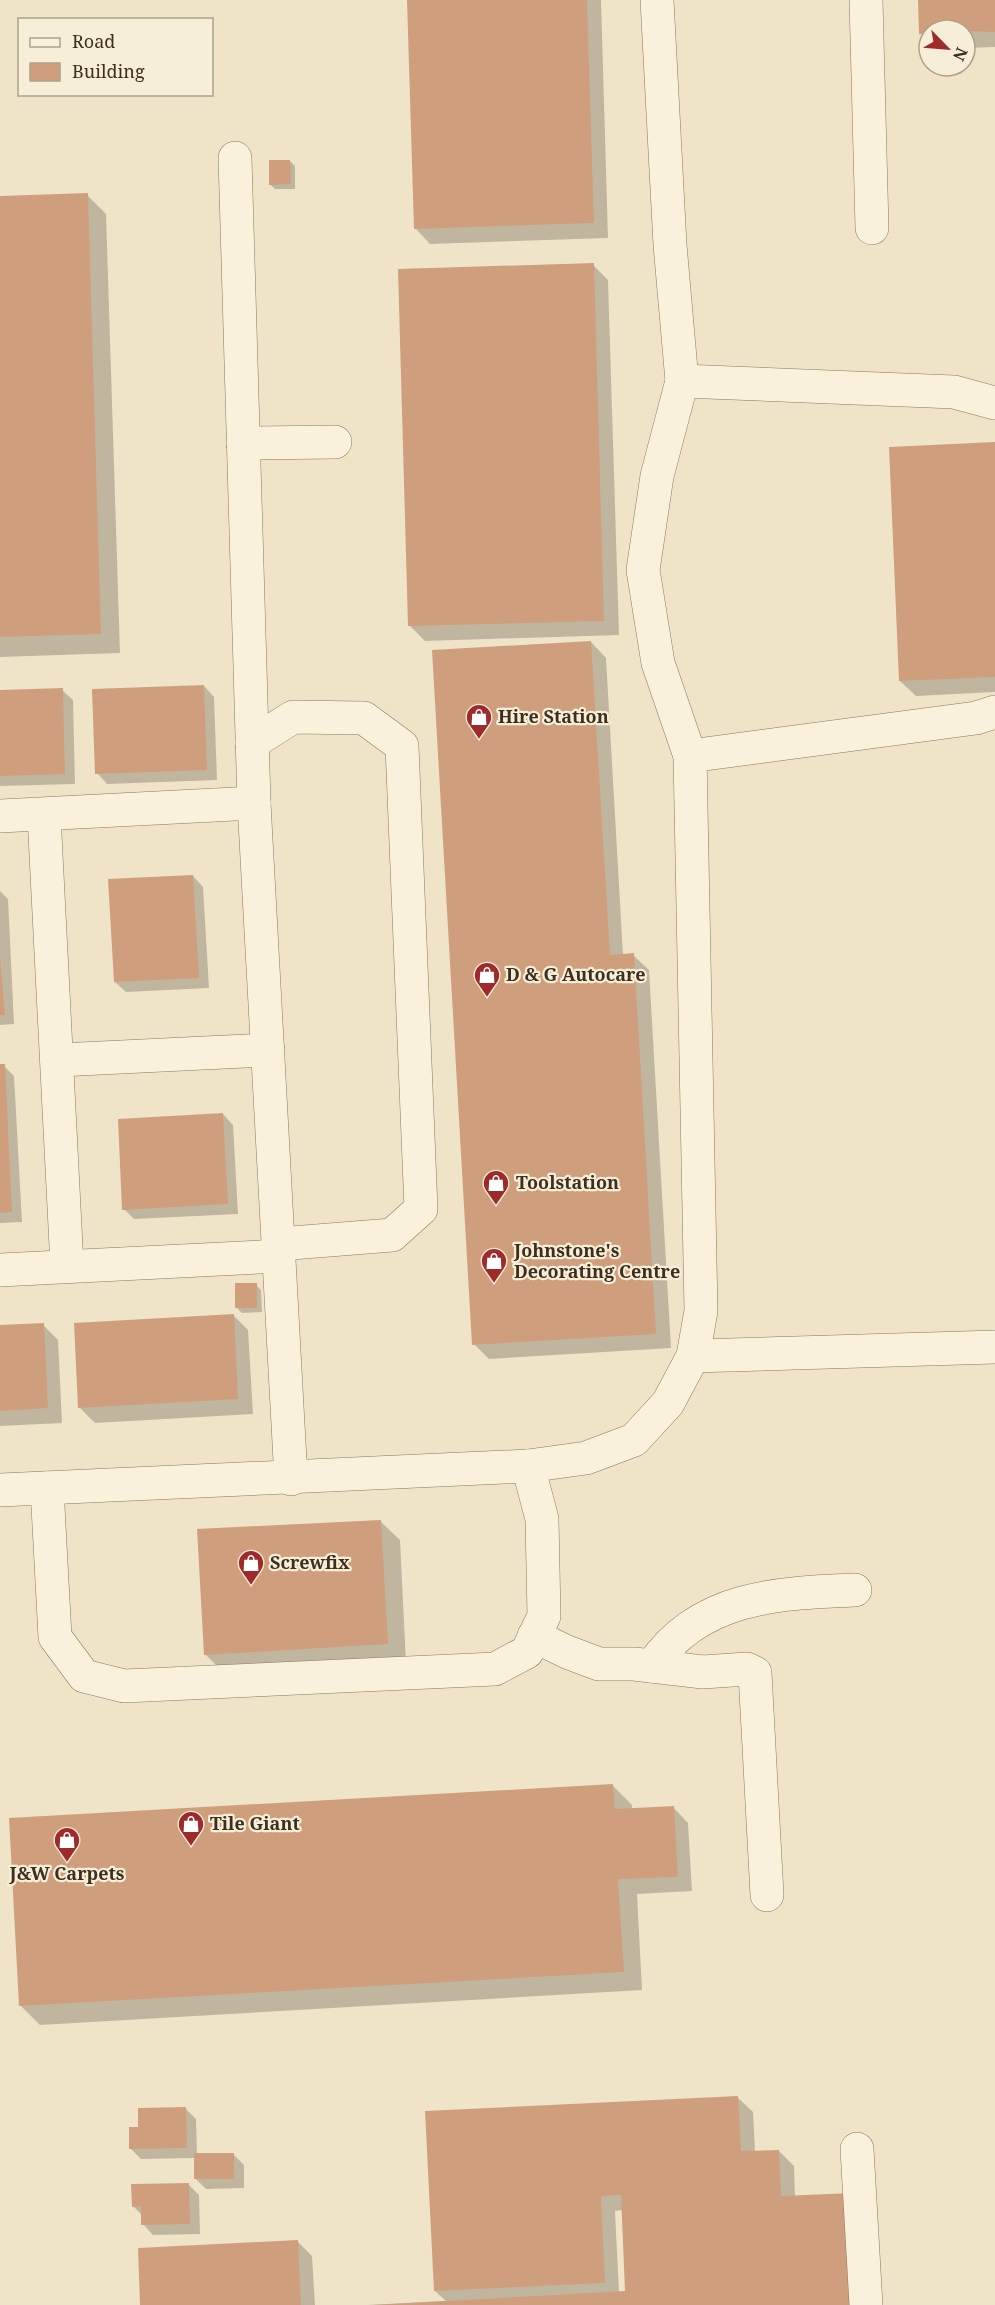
<svg xmlns="http://www.w3.org/2000/svg" width="995" height="2305" viewBox="0 0 995 2305" font-family="'Noto Serif',serif">
	<style>
		.shadow { fill: #0003; fill-rule: evenodd }
		.building { fill: #cf9f7d }
		.lines { fill: none; stroke-linecap: round; stroke-linejoin: round }
		.minor-casing { stroke: #8d765c; stroke-width: 34 }
		.minor { stroke: #faf1dc; stroke-width: 33 }
		.labels { text-anchor: middle; stroke-width: 4.5; stroke-linejoin: round; paint-order: stroke }
		.poi-label { font-size: 18px; font-weight: bold; fill: #3d2e20; stroke: #f7eed8; text-anchor: start }
	</style>
	<rect width="100%" height="100%" fill="#f0e4c8"/>
	<g class="shadow">
		<path d="M408 0H601L608 238 430 244 415 228Z"/>
		<path d="M920 0H995V47L965 48V30H929V42L921 33Z"/>
		<path d="M290 161 295 166V189H275L270 184Z"/>
		<path d="M87 195 106 214 120 653 0 657V197Z"/>
		<path d="M593 265 608 280 619 635 425 641 410 626Z"/>
		<path d="M995 444V692L916 696 900 681Z"/>
		<path d="M591 642 606 658 623 955H633L649 970 671 1348 489 1359 474 1344Z"/>
		<path d="M204 686 214 697 217 780 107 784 97 773Z"/>
		<path d="M62 690 73 700 75 784 0 786V692Z"/>
		<path d="M193 876 203 887 209 988 126 992 115 982Z"/>
		<path d="M0 891 8 899 14 1024 0 1025Z"/>
		<path d="M0 1066H4L14 1076 22 1222 0 1223Z"/>
		<path d="M223 1114 233 1125 238 1214 134 1219 124 1209Z"/>
		<path d="M256 1285 261 1290 262 1312 242 1313 237 1308Z"/>
		<path d="M233 1315 248 1330 253 1414 95 1423 79 1407Z"/>
		<path d="M43 1325 58 1340 62 1423 0 1426V1327Z"/>
		<path d="M380 1521 400 1540 406 1663 224 1673 205 1654Z"/>
		<path d="M613 1786 632 1805V1810L673 1807 688 1823 692 1891 637 1894 642 1990 40 2025 20 2005Z"/>
		<path d="M737 2097 753 2112 755 2152 779 2151 794 2166 795 2197 872 2305H367L446 2301 435 2291ZM623 2210 627 2292H619L615 2211Z"/>
		<path d="M186 2109 196 2119 197 2155 233 2154 244 2165V2188L206 2189 196 2179 195 2158 141 2159 131 2149Z"/>
		<path d="M189 2185 199 2195 200 2234 153 2235 143 2224V2216L133 2206Z"/>
		<path d="M297 2241 312 2256 315 2305H142Z"/>
	</g>
	<g class="building">
		<path d="M407 0H587L594 223 414 229Z"/>
		<path d="M918 0H995V32L929 30V34H919Z"/>
		<path d="M269 160H290L291 184 269 185Z"/>
		<path d="M88 193 101 634 0 637V196Z"/>
		<path d="M594 263 604 621 408 626 398 269Z"/>
		<path d="M995 442V677L899 681 889 447Z"/>
		<path d="M591 641 610 955 634 953 656 1334 472 1345 432 650Z"/>
		<path d="M204 685 207 770 95 774 92 689Z"/>
		<path d="M63 688 65 774 0 776V690Z"/>
		<path d="M193 875 199 978 114 982 108 879Z"/>
		<path d="M0 957 5 1015H0Z"/>
		<path d="M0 1064H5L12 1212 0 1213Z"/>
		<path d="M223 1113 228 1204 122 1210 118 1119Z"/>
		<rect x="235" y="1283" width="22" height="25"/>
		<path d="M234 1314 238 1399 78 1408 74 1323Z"/>
		<path d="M44 1323 48 1408 0 1411V1325Z"/>
		<path d="M381 1520 388 1644 204 1655 197 1529Z"/>
		<path d="M613 1784 615 1809 674 1806 678 1877 618 1879 624 1972 19 2006 9 1818Z"/>
		<path d="M738 2096 741 2151 779 2150 781 2196 853 2193 858 2305H373L625 2291 621 2195 601 2196 605 2283 434 2291 425 2111Z"/>
		<path d="M186 2107 187 2148 129 2149V2127H138V2108Z"/>
		<rect x="194" y="2153" width="40" height="26"/>
		<path d="M189 2183 190 2224 141 2225V2206L132 2207 131 2184Z"/>
		<path d="M298 2240 301 2305H140L138 2248Z"/>
	</g>
	<g class="lines">
		<g class="minor-casing">
			<g id="minor">
				<path d="M866 0 872 228"/>
				<path d="M235 158 254 803 291 1479"/>
				<path d="M682 381 954 392 995 403"/>
				<path d="M243 443 335 442"/>
				<path d="M252 743 293 717 364 718 402 746 421 1209 392 1235 279 1244"/>
				<path d="M690 756 976 718 995 712"/>
				<path d="M44 815 67 1266"/>
				<path d="M0 816 254 803"/>
				<path d="M59 1060 268 1050"/>
				<path d="M0 1270 279 1256"/>
				<path d="M693 1356 995 1347"/>
				<path d="M47 1488 55 1637 84 1676 124 1686 495 1669 527 1652 544 1616 542 1519 528 1466"/>
				<path d="M0 1490 528 1466 586 1458 634 1440 668 1403 693 1356 701 1311 690 756 658 663 643 570 657 476 682 381 670 245 657 0"/>
				<path d="M534 1636 567 1652 599 1664H634L703 1672 747 1669 755 1673 767 1895"/>
				<path d="M652 1666C699 1596 779 1593 855 1590"/>
				<path d="M857 2149 866 2305"/>
			</g>
		</g>
		<use href="#minor" class="minor"/>
	</g>
	<defs>
		<g id="shop-pin" transform="scale(1.35)"><path d="M0 17L-7.5 6A9.5 9.5 0 1 1 7.5 6Z" fill="#9e2a2b" stroke="#f7eed8"/><path d="M-5-2.5h2.3a2.7 3.5 0 0 1 5.4 0H5L5.5 6h-11ZM-1.5-2.5h3a1.5 2.3 0 0 0-3 0Z" fill="#fff"/></g>
	</defs>
	<g fill-rule="evenodd">
		<use href="#shop-pin" x="479" y="717"/>
		<use href="#shop-pin" x="487" y="975"/>
		<use href="#shop-pin" x="496" y="1183"/>
		<use href="#shop-pin" x="494" y="1261"/>
		<use href="#shop-pin" x="251" y="1563"/>
		<use href="#shop-pin" x="191" y="1824"/>
		<use href="#shop-pin" x="67" y="1840"/>
	</g>
	<g class="labels">
		<g class="poi-label">
			<text x="498" y="723">Hire Station</text>
			<text x="506" y="981">D &amp; G Autocare</text>
			<text x="516" y="1189">Toolstation</text>
			<text x="514" y="1257">Johnstone's<tspan x="514" dy="21">Decorating Centre</tspan></text>
			<text x="270" y="1569">Screwfix</text>
			<text x="210" y="1830">Tile Giant</text>
			<text x="67" y="1880" text-anchor="middle">J&amp;W Carpets</text>
		</g>
	</g>
	<rect x="18" y="18" width="195" height="78" fill="#f7eed8" stroke="#ada18e" stroke-width="1.5"/>
	<rect x="30" y="38" width="30" height="9" fill="#faf1dc" stroke="#ada18e" stroke-width="1.5"/>
	<text x="72" y="48" font-size="18" fill="#3d2e20">Road</text>
	<rect x="30" y="63" width="30" height="18" fill="#cf9f7d" stroke="#ada18e" stroke-width="1.5"/>
	<text x="72" y="78" font-size="18" fill="#3d2e20">Building</text>
	<g transform="translate(947 48) rotate(115)"><circle r="28" fill="#f7eed8" stroke="#ada18e" stroke-width="1.5"/>
	<path d="M0-4.5L10 22L0 15L-10 22Z" fill="#9e2a2b"/>
	<text y="-9" font-size="16" font-weight="bold" text-anchor="middle" fill="#3d2e20">N</text>
	</g>
</svg>
